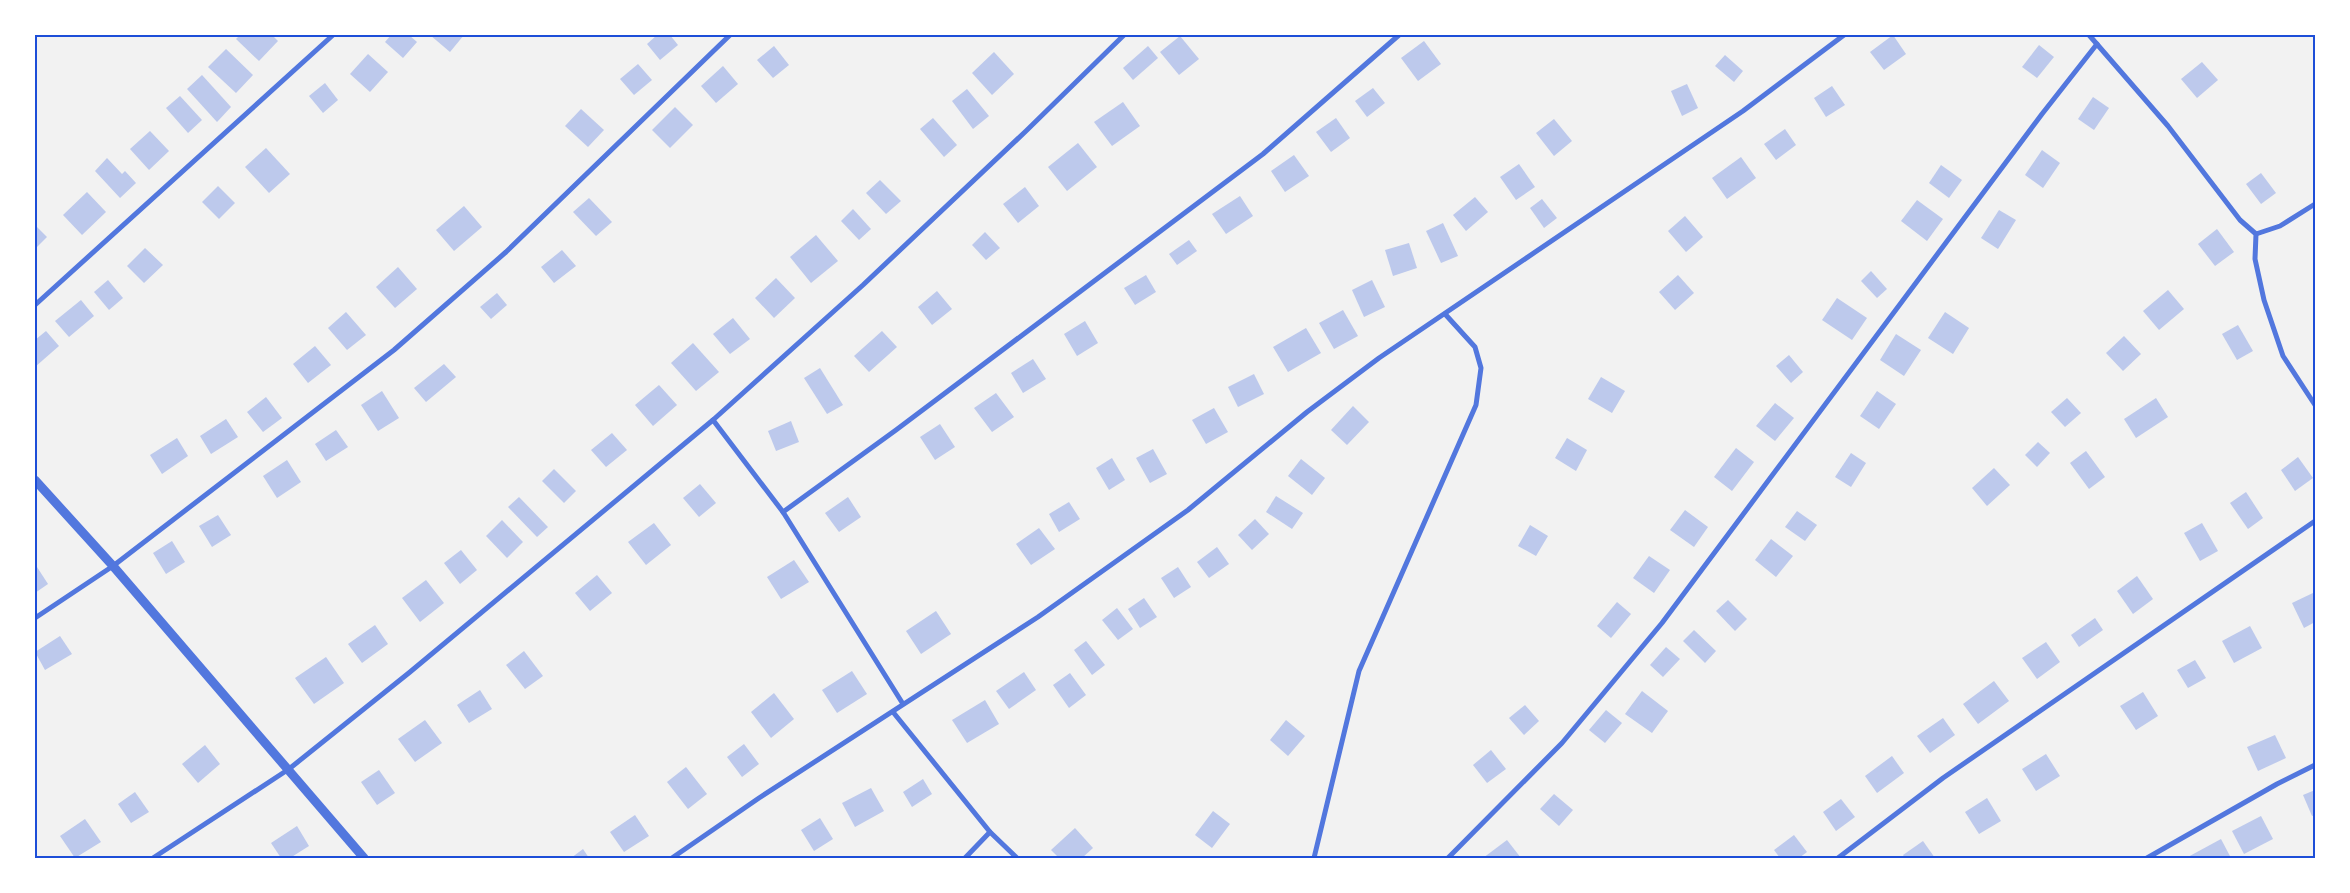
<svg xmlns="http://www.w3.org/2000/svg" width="2350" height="893" viewBox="0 0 2350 893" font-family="'Noto Serif',serif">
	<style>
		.building { fill: #bdc9ec }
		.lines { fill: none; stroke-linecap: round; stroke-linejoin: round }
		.minor { stroke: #5277de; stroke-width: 5 }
		.tertiary { stroke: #5277de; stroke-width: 9 }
		.neatline { fill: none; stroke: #1d4ed8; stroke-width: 2 }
	</style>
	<rect width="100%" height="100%" fill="#f2f2f2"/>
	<g class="building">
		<path d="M240 35H272L278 41 259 61 236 39Z"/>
		<path d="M391 35H409L417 42 403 58 385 42Z"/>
		<path d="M430 35H464L450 52Z"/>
		<path d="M657 35H670L678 45 660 60 647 44Z"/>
		<path d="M1893 35 1906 54 1884 70 1870 52Z"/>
		<path d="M1180 36 1199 59 1179 75 1160 52Z"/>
		<path d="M1424 41 1441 64 1418 81 1401 58Z"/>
		<path d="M2039 45 2054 57 2037 78 2022 67Z"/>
		<path d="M774 46 789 65 773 78 757 60Z"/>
		<path d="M1148 46 1158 58 1133 80 1123 68Z"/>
		<path d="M226 49 253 75 236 93 208 67Z"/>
		<path d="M994 52 1014 74 992 95 972 73Z"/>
		<path d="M368 54 388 72 370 92 350 74Z"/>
		<path d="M1725 55 1743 71 1734 82 1715 66Z"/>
		<path d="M2202 62 2218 80 2197 98 2181 79Z"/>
		<path d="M638 64 652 80 634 95 620 79Z"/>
		<path d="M723 66 738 84 716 103 701 86Z"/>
		<path d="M202 75 231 107 217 122 187 89Z"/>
		<path d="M325 83 338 100 323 113 309 96Z"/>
		<path d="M1687 84 1698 108 1682 116 1671 91Z"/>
		<path d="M1832 86 1845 105 1826 117 1814 98Z"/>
		<path d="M1373 88 1385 103 1367 117 1355 101Z"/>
		<path d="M967 89 989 116 973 129 952 101Z"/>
		<path d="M180 96 202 120 188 133 166 108Z"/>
		<path d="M2093 97 2109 108 2094 130 2078 119Z"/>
		<path d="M1123 102 1140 126 1112 146 1094 122Z"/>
		<path d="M675 107 693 125 670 148 652 130Z"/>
		<path d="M581 109 604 130 588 147 565 126Z"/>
		<path d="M933 118 957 145 944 157 920 129Z"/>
		<path d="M1336 118 1350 138 1331 152 1316 132Z"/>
		<path d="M1554 119 1572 141 1554 156 1536 133Z"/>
		<path d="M1785 129 1796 145 1776 160 1764 144Z"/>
		<path d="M150 131 169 151 149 170 130 149Z"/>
		<path d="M1078 143 1097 167 1067 191 1048 167Z"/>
		<path d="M266 148 290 174 269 193 245 167Z"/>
		<path d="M2042 150 2060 163 2043 188 2025 175Z"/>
		<path d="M1294 155 1309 176 1285 192 1271 171Z"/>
		<path d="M1741 157 1756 178 1727 199 1712 178Z"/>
		<path d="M107 158 122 174 125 171 136 183 120 198 95 171Z"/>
		<path d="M1519 164 1535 187 1516 200 1500 177Z"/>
		<path d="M1941 165 1962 180 1949 198 1929 183Z"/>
		<path d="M2261 173 2276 193 2261 204 2246 184Z"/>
		<path d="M880 180 901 201 886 214 866 193Z"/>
		<path d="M218 186 235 203 219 219 202 202Z"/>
		<path d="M1025 187 1039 206 1018 223 1003 204Z"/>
		<path d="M87 192 106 212 82 235 63 215Z"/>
		<path d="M1240 196 1253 216 1226 234 1212 214Z"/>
		<path d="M1475 197 1488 212 1466 231 1453 215Z"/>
		<path d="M589 198 612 222 596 236 573 212Z"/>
		<path d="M1542 199 1557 218 1544 228 1530 208Z"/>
		<path d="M1917 200 1943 219 1927 241 1901 221Z"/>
		<path d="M464 206 482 227 454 251 436 230Z"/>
		<path d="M853 209 871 229 859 240 841 221Z"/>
		<path d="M1999 210 2016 220 1998 249 1981 238Z"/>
		<path d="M1685 216 1703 237 1686 252 1668 231Z"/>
		<path d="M1443 223 1458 256 1441 263 1426 231Z"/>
		<path d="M35 225 47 237 35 249Z"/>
		<path d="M2217 229 2234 252 2215 266 2198 244Z"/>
		<path d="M985 232 1000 248 986 260 972 245Z"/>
		<path d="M816 235 838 261 811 283 790 257Z"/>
		<path d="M1189 240 1197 251 1177 265 1169 254Z"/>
		<path d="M1409 243 1417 268 1393 276 1385 250Z"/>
		<path d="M145 248 163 265 144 283 127 266Z"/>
		<path d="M562 250 576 266 554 283 541 267Z"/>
		<path d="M398 267 417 289 395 308 376 287Z"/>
		<path d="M1871 271 1887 289 1877 298 1861 281Z"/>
		<path d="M1146 275 1156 292 1135 305 1124 288Z"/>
		<path d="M1678 275 1694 293 1675 310 1659 292Z"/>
		<path d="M776 278 795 298 774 318 755 298Z"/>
		<path d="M108 280 123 298 109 310 94 292Z"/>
		<path d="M1372 280 1385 307 1364 317 1352 290Z"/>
		<path d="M2168 290 2184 309 2159 330 2143 311Z"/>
		<path d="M937 291 952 309 932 325 918 307Z"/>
		<path d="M497 293 507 305 491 319 480 307Z"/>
		<path d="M1837 298 1867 318 1852 340 1822 320Z"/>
		<path d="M81 300 94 316 69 337 55 321Z"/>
		<path d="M1343 310 1358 336 1334 349 1319 323Z"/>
		<path d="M346 312 366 335 347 350 328 328Z"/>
		<path d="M1945 312 1969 328 1953 354 1928 338Z"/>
		<path d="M733 318 750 339 730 354 713 334Z"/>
		<path d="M1085 321 1098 343 1077 356 1064 334Z"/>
		<path d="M2238 325 2253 351 2237 360 2222 334Z"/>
		<path d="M1306 328 1321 353 1288 372 1273 347Z"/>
		<path d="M46 331 59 346 35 367V340Z"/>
		<path d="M882 331 897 347 869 372 854 356Z"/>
		<path d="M1896 334 1921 350 1904 376 1880 360Z"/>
		<path d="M2124 336 2141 354 2123 371 2106 353Z"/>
		<path d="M693 343 719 372 696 391 671 363Z"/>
		<path d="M315 346 331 365 308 383 293 364Z"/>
		<path d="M1789 355 1803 372 1791 383 1776 366Z"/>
		<path d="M1033 359 1046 379 1023 393 1011 373Z"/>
		<path d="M444 364 456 377 426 402 414 388Z"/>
		<path d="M820 368 843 405 827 414 804 378Z"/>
		<path d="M1254 374 1264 394 1238 407 1228 387Z"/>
		<path d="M1601 377 1625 391 1612 413 1588 399Z"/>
		<path d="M659 385 677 405 653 426 635 405Z"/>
		<path d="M382 391 399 418 378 431 361 405Z"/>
		<path d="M1877 391 1896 404 1879 429 1860 416Z"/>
		<path d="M996 393 1014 417 992 432 974 408Z"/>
		<path d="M266 397 282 418 263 432 247 412Z"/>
		<path d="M2067 398 2081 413 2065 427 2051 412Z"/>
		<path d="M2156 398 2168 417 2136 438 2124 419Z"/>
		<path d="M1775 403 1794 418 1775 441 1756 426Z"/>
		<path d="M1353 406 1369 422 1347 445 1331 430Z"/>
		<path d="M1214 408 1228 432 1206 444 1192 420Z"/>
		<path d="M226 419 238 437 211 454 200 436Z"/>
		<path d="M791 421 799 442 776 451 768 431Z"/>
		<path d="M940 424 955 447 935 460 920 437Z"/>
		<path d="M336 430 348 447 326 461 315 444Z"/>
		<path d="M612 433 627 450 606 467 591 450Z"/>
		<path d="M177 438 188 456 162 474 150 455Z"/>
		<path d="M1567 438 1587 450 1576 471 1555 458Z"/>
		<path d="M2038 442 2050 453 2037 467 2025 455Z"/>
		<path d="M1736 448 1754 462 1732 491 1714 477Z"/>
		<path d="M1153 449 1167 474 1150 483 1136 458Z"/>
		<path d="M2086 451 2105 477 2089 489 2070 463Z"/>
		<path d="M1851 453 1866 463 1851 487 1835 477Z"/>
		<path d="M2298 457 2313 478 2295 491 2281 470Z"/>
		<path d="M1112 458 1125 480 1109 490 1096 468Z"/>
		<path d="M1301 459 1325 478 1312 495 1288 476Z"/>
		<path d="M287 460 301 482 277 498 263 476Z"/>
		<path d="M1994 468 2010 485 1987 506 1972 488Z"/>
		<path d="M554 469 576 491 564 503 542 481Z"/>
		<path d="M700 484 716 503 699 517 683 498Z"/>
		<path d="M2246 492 2263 518 2248 529 2230 503Z"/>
		<path d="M1276 496 1303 513 1292 529 1266 512Z"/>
		<path d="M519 497 548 527 537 537 508 507Z"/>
		<path d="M848 497 861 517 839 532 825 513Z"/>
		<path d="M1069 502 1080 519 1059 532 1049 514Z"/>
		<path d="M1685 510 1708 527 1694 547 1670 530Z"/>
		<path d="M1797 511 1817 525 1805 541 1785 527Z"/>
		<path d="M218 515 231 535 212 547 199 526Z"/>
		<path d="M1255 519 1269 534 1252 550 1238 535Z"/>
		<path d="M502 520 523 542 507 558 486 536Z"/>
		<path d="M654 523 671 545 646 565 628 542Z"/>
		<path d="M2202 523 2218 551 2200 561 2184 533Z"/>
		<path d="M1530 525 1548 536 1536 556 1518 546Z"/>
		<path d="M1039 528 1055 549 1031 565 1016 544Z"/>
		<path d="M1771 539 1793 556 1776 577 1755 560Z"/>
		<path d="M172 541 185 562 166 574 153 553Z"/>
		<path d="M1217 547 1229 564 1209 578 1197 562Z"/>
		<path d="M461 550 477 570 460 584 444 563Z"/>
		<path d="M1649 556 1670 570 1654 593 1633 578Z"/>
		<path d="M794 560 809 582 781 599 767 577Z"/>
		<path d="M37 567 48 584 35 593V568Z"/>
		<path d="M1178 567 1191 587 1174 598 1161 578Z"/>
		<path d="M597 575 612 593 590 611 575 593Z"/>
		<path d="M2137 576 2153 599 2133 614 2117 591Z"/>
		<path d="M426 580 444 603 420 622 402 598Z"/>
		<path d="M2315 592V622L2304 628 2292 603Z"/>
		<path d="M1144 598 1157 617 1140 628 1128 609Z"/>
		<path d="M1728 600 1747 619 1735 631 1716 611Z"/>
		<path d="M1617 602 1631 614 1611 638 1597 626Z"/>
		<path d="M1117 608 1133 629 1118 640 1102 620Z"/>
		<path d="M936 611 951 634 921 654 906 631Z"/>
		<path d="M2095 618 2103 630 2079 647 2071 635Z"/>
		<path d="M375 625 388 644 362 663 348 644Z"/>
		<path d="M2250 626 2262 648 2234 663 2222 641Z"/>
		<path d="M1694 630 1716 651 1705 663 1683 641Z"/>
		<path d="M60 636 72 654 45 670 35 652Z"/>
		<path d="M1086 641 1105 665 1092 675 1074 650Z"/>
		<path d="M2046 642 2060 662 2037 679 2022 658Z"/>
		<path d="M1666 647 1680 659 1663 677 1650 665Z"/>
		<path d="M524 651 543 676 525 689 506 665Z"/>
		<path d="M326 657 344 683 314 704 295 678Z"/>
		<path d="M2195 660 2206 678 2188 688 2177 670Z"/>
		<path d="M852 671 867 694 837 713 822 690Z"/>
		<path d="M1024 672 1036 690 1009 709 996 691Z"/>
		<path d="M1070 673 1086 695 1069 708 1053 685Z"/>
		<path d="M1994 681 2009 701 1978 724 1963 704Z"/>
		<path d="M480 690 492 709 469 723 457 705Z"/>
		<path d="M1642 691 1668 711 1652 733 1625 714Z"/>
		<path d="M2143 692 2158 716 2136 730 2120 706Z"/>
		<path d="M774 693 794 719 771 738 751 712Z"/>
		<path d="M985 700 999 724 967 743 952 720Z"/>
		<path d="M1525 705 1539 721 1524 735 1509 718Z"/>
		<path d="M1606 710 1622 723 1605 743 1589 730Z"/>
		<path d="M1943 718 1955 735 1930 753 1917 736Z"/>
		<path d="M425 720 442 743 415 762 398 739Z"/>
		<path d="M1286 720 1305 736 1288 756 1270 740Z"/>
		<path d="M2275 735 2286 758 2258 771 2247 747Z"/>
		<path d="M744 744 759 764 742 777 727 757Z"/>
		<path d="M205 745 220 764 198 783 182 764Z"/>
		<path d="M1491 750 1506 769 1487 783 1473 765Z"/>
		<path d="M2046 754 2060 776 2036 791 2022 769Z"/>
		<path d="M1892 756 1904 773 1877 793 1865 776Z"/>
		<path d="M686 767 707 794 688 809 667 782Z"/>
		<path d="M379 770 395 793 377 805 361 782Z"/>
		<path d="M923 779 932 794 912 807 903 792Z"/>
		<path d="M871 788 884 811 855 827 842 803Z"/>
		<path d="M2315 790V815L2312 816 2303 795Z"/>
		<path d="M135 792 149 812 131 823 118 804Z"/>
		<path d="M1554 794 1573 810 1559 826 1540 809Z"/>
		<path d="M1987 798 2001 821 1979 834 1965 812Z"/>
		<path d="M1841 799 1855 817 1836 831 1823 812Z"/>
		<path d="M1213 811 1230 824 1212 848 1195 835Z"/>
		<path d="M635 815 649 836 624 852 610 832Z"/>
		<path d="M2261 816 2273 839 2244 854 2232 831Z"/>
		<path d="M820 818 833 839 814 851 801 830Z"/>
		<path d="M85 819 101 842 75 858 60 836Z"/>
		<path d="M297 826 309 846 290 858H281L271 843Z"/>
		<path d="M1075 828 1093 848 1082 858H1059L1051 850Z"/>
		<path d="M1794 835 1807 852 1799 858H1780L1774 850Z"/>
		<path d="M2221 839 2231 858H2186Z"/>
		<path d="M1507 840 1521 858H1483Z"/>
		<path d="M1923 841 1935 858H1905L1903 855Z"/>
		<path d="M583 849 589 858H571Z"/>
	</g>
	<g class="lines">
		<g class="minor">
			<path d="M2089 35 2168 126 2240 220 2256 234 2255 259 2264 300 2283 356 2315 405"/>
			<path d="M2256 234 2280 226 2315 204"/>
			<path d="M35 305 333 35"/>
			<path d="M713 420 783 512 903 704"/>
			<path d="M783 512 896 430 1263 154 1399 35"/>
			<path d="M35 618 113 566 394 350 506 252 730 35"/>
			<path d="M893 712 990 832 1017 858"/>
			<path d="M153 858 289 769 410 672 713 420 863 285 1026 131 1124 35"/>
			<path d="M672 858 759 798 1038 617 1188 510 1307 412 1379 358 1743 111 1844 35"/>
			<path d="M965 858 990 832"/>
			<path d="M1314 858 1359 671 1476 405 1481 368 1475 347 1445 314"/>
			<path d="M1448 858 1562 743 1662 623 2042 114 2097 44"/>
			<path d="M1838 858 1943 778 2315 521"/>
			<path d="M2147 858 2277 784 2315 765"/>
		</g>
		<path class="tertiary" d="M35 480 113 566 364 858"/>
	</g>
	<rect width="2350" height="893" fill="none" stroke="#ffffff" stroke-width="72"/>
	<rect x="36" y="36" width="2278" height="821" class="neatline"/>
</svg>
